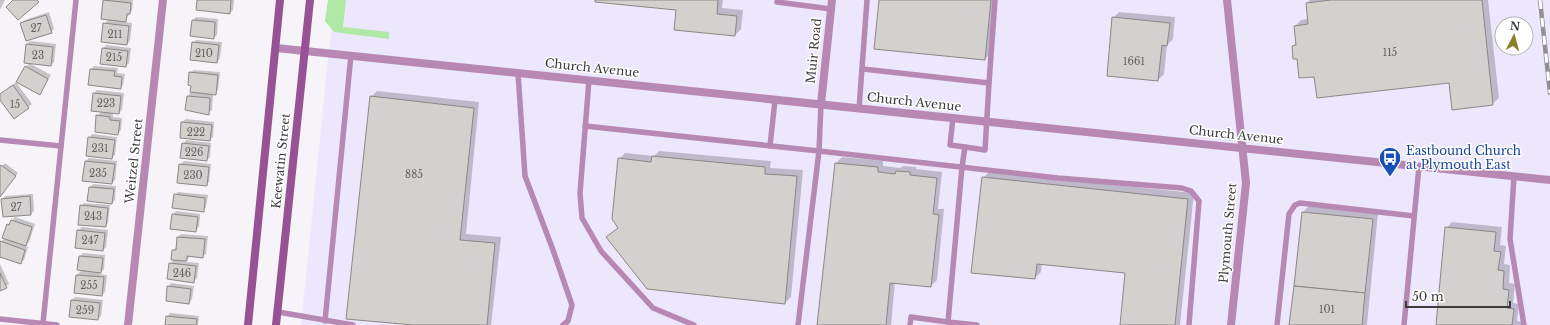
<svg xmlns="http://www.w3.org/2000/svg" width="1550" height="325" viewBox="0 0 1550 325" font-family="'Libre Baskerville',serif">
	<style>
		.industrial { fill: #ede7fd; fill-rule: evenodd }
		.green { fill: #b0e8a5 }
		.shadow { fill: #0003 }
		.building { fill: #d4d0ce; stroke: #8a8784 }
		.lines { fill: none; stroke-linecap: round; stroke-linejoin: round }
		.lane { stroke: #b888b5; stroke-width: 5.5 }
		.street { stroke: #b888b5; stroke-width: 8 }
		.secondary { stroke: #975195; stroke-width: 8 }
		.rail-casing { stroke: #908f92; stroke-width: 4.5 }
		.rail { stroke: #fff; stroke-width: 3; stroke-dasharray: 9; stroke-linecap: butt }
		.labels { text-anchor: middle; stroke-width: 3; stroke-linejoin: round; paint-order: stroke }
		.number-label { font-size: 10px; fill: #626061 }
		.street-label { font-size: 12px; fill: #3c3b3d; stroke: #fff }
		.transit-label { font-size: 12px; fill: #164399; stroke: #fff; text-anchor: start }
	</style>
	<rect width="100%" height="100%" fill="#f6f4f8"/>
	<path class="industrial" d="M334 0H1550V325H301ZM1502 24H1526V48H1502Z"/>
	<path class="green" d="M328 0H346L343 27 389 32V39L334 32 325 21Z"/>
	<g class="shadow">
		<path d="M0 0H5L0 10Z"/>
		<path d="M104 0H133L132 10 124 22 132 23 130 41 127 44 102 42 104 24 109 19 102 18Z"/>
		<path d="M198 0H234L233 10 229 13Z"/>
		<path d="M596 0H723L722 8 743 10 741 29 735 35 677 9Z"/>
		<path d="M880 0H996L991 53 985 59Z"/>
		<path d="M1310 0H1488L1499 98 1492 104 1450 82 1315 76 1298 58 1293 47 1296 43 1295 26 1301 20 1309 19 1307 3Z"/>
		<path d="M49 12 54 29 51 32 21 23 25 20Z"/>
		<path d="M1119 12 1175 17 1173 39 1167 45 1164 74 1158 80 1113 18Z"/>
		<path d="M196 17 218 19 217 35 213 38 193 20Z"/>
		<path d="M196 40 222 42 220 58 217 62 193 43Z"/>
		<path d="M30 41 56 44 54 62 51 65 27 44Z"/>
		<path d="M106 45 131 48 129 63 126 66 103 48Z"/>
		<path d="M29 63 51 75 39 94 17 81Z"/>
		<path d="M94 66 118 68 117 73 125 74 123 85 120 88 89 84 91 69Z"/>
		<path d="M194 70 220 72 218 90 213 94 212 110 208 113 188 96 191 92 190 73Z"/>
		<path d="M16 82 32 104 14 118 0 98V95Z"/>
		<path d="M97 90 124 93 122 110 119 113 113 112V117L122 118 121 130 118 133 97 116 102 111 92 110 94 93Z"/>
		<path d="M377 91 479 102 466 234 501 237 491 325H424L371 97Z"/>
		<path d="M186 119 214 122 213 137 210 140 182 122Z"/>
		<path d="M92 134 117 137 115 155 112 158 89 138Z"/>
		<path d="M186 140 211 143 210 157 207 160 183 144Z"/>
		<path d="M659 151 771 161 770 168 803 170 791 297 785 303 607 237 619 227V159L625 153 654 156Z"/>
		<path d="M842 157 883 161V166L900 168 903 166 916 167V169L942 172 938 209H944L937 280 931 286 895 282 891 325H818L836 163Z"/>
		<path d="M89 158 117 161 115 180 112 183 85 162Z"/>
		<path d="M184 161 211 164 209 182 206 185 180 165Z"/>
		<path d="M5 163 18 173 0 196V168Z"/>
		<path d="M989 172 1194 193 1180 325H1121L1126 272 1042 263 1041 272 1035 278 983 178Z"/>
		<path d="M93 184 116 186 115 200 112 203 90 187Z"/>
		<path d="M178 192 208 195 206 207 203 211 175 195Z"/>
		<path d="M33 194 34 211 31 214 4 216 2 199 5 196Z"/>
		<path d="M84 203 110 205 108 223 105 226 81 206Z"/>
		<path d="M1309 206 1378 213 1367 325H1290L1303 212Z"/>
		<path d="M176 211 200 214 199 227 195 231 173 214Z"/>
		<path d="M15 217 35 224 29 242 25 246 28 247 24 260 20 263 0 256 1 242 5 238 8 225Z"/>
		<path d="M1452 222 1502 227 1500 245 1506 246 1504 264 1510 265 1509 283 1515 284 1513 303 1519 304 1517 321 1522 322V325H1437L1446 228Z"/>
		<path d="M82 227 108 230 106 247 103 250 78 230Z"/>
		<path d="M181 234 208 236 206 254 202 257 190 256 185 262 199 263 197 278 194 281 170 264 175 259H172L173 250 177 247 178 237Z"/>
		<path d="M83 253 105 255 104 269 99 274 107 275 105 292 102 295 75 293 77 275 82 270H78L80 256Z"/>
		<path d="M0 264 9 284 0 290Z"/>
		<path d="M171 283 194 286 192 299 189 303 168 287Z"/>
		<path d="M75 297 103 300 101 316 98 319 70 316 72 300Z"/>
		<path d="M170 313 199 316 198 325H166L167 317Z"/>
	</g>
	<g class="building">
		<path d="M13 0H37L39 2 18 20 6 7Z"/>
		<path d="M103 0 131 3 130 14H127L126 22 101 19Z"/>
		<path d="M197 0H231L230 14 196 10Z"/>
		<path d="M595 0H718L717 14 737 16 735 36 674 30 676 10 595 2Z"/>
		<path d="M879 0H991L985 60 874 49Z"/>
		<path d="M1331 0H1482L1493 105 1452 110 1449 83 1317 98 1314 77 1299 78 1297 59H1293L1292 46 1296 45 1294 26 1308 24 1306 3Z"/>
		<path d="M46 15 52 33 26 41 20 23Z"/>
		<path d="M1112 17 1170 23 1167 46 1162 45 1158 81 1107 76Z"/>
		<path d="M192 20 215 22 214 39 190 36Z"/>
		<path d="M103 23 129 26 127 45 101 42Z"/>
		<path d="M192 42 219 45 217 63 190 60Z"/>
		<path d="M26 44 53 47 51 66 24 63Z"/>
		<path d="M102 48 128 51 126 67 100 64Z"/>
		<path d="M25 66 48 79 40 95 16 82Z"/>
		<path d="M90 69 115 71 114 76 122 77 121 89 88 85Z"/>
		<path d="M189 72 218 75 216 95 190 92 191 86 188 85Z"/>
		<path d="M13 85 29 108 14 119 0 100V94Z"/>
		<path d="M93 93 121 96 119 114 91 111Z"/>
		<path d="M187 96 210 98 209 115 185 110Z"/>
		<path d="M370 96 474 108 460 240 495 243 487 325H413L346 319Z"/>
		<path d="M96 115 110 117V120L120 121 118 135 95 132Z"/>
		<path d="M181 122 212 125 210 141 180 138Z"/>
		<path d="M88 137 115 140 112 159 86 156Z"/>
		<path d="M182 143 209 146 207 161 180 158Z"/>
		<path d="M652 156 765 167V174L797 176 785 304 647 289 606 237 618 228 612 219 618 158 651 162Z"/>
		<path d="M85 161 115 164 112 184 82 181Z"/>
		<path d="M835 163 878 167V172L895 174 896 171 910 172V175L937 178 933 214 939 215 931 287 890 283 886 325H817Z"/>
		<path d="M179 164 209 167 207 186 177 183Z"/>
		<path d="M1 165 16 176 0 197V166Z"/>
		<path d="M982 177 1188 199 1175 325H1120L1125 273 1037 264 1035 279 971 273Z"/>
		<path d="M89 187 114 189 112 204 87 201Z"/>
		<path d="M174 194 205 198 204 212 172 208Z"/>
		<path d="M30 196 31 215 3 217 1 199Z"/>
		<path d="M80 205 108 208 106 227 78 225Z"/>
		<path d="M1302 212 1373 219 1365 293 1294 286Z"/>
		<path d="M172 214 198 217 196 232 170 229Z"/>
		<path d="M11 220 32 227 26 246 2 238 7 224 9 225Z"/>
		<path d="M1445 227 1496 232 1494 251 1501 252 1498 270 1504 271 1503 289 1509 290 1507 308 1514 309 1512 325H1436Z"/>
		<path d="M77 230 105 233 103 251 75 248Z"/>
		<path d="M177 237 205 239 203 258 187 256V261L171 260 172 250H176Z"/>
		<path d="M0 241 25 250 21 264 0 257Z"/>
		<path d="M79 256 103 258 101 273 77 270Z"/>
		<path d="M169 263 196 266 194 283 167 279Z"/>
		<path d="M0 273 7 288 0 291Z"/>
		<path d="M76 275 104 277 102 296 74 293Z"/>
		<path d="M167 286 191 289 189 304 166 301Z"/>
		<path d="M1294 286 1365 293 1362 325H1289Z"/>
		<path d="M71 300 100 303 98 320 69 317Z"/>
		<path d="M166 316 197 319 196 325H165Z"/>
	</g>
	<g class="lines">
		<g class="lane">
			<path d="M778 0 777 2 831 9"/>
			<path d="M863 69 989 83 985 150 965 147"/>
			<path d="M518 73 525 176 553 250 572 305 568 321 563 325"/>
			<path d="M589 80 580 193 582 218 601 251 653 308 694 325"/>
			<path d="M989 83 995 0"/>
			<path d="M821 104 819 151 1058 178 1182 188 1191 191 1199 201 1189 325"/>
			<path d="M859 109 867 0"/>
			<path d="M953 118 950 145 965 147 962 167 948 322 977 325"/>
			<path d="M585 126 819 151 798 325"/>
			<path d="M0 140 61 146"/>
			<path d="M770 146 775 100"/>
			<path d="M1514 176 1510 239 1524 325"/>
			<path d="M278 312 353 325"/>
			<path d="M0 319 57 325"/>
			<path d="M325 321 351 55"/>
			<path d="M43 323 76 0"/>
			<path d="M910 325 911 317 948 322"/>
			<path d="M1277 325 1289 214 1295 205 1300 203 1414 216"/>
			<path d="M1404 325 1419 166"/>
		</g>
		<g class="street">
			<path d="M1227 0 1246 183 1231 325"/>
			<path d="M276 48 1550 180"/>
			<path d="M821 104 832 0"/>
			<path d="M128 325 163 0"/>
		</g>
		<g class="secondary">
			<path d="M248 325 280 0"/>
			<path d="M276 325 310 0"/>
		</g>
		<g class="rail-casing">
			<path id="rail" d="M1540 0 1550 93"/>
		</g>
		<use href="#rail" class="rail"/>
	</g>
	<defs>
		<g id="bus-pin" transform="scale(1.15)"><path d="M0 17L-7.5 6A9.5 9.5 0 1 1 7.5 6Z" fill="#1a4fb4" stroke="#fff"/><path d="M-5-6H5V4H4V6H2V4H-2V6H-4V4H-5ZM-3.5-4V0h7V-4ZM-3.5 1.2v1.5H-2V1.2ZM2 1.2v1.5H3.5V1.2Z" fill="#fff"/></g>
	</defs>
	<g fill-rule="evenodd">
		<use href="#bus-pin" x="1390" y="158"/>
	</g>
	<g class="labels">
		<g class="number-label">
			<text x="36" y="32">27</text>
			<text x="115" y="38">211</text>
			<text x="1390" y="56">115</text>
			<text x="204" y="57">210</text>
			<text x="38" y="59">23</text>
			<text x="114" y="61">215</text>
			<text x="1134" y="65">1661</text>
			<text x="106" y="107">223</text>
			<text x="15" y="108">15</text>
			<text x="196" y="136">222</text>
			<text x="100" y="152">231</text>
			<text x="194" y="156">226</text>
			<text x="98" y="177">235</text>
			<text x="414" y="178">885</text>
			<text x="193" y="179">230</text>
			<text x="16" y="211">27</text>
			<text x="93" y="220">243</text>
			<text x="90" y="244">247</text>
			<text x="182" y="277">246</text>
			<text x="89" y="289">255</text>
			<text x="1327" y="313">101</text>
			<text x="85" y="314">259</text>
		</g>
		<g class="street-label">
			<text transform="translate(814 51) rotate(-84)" y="4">Muir Road</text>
			<text transform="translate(592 68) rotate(6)" y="4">Church Avenue</text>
			<text transform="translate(914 102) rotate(6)" y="4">Church Avenue</text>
			<text transform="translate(1236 135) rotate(6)" y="4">Church Avenue</text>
			<text transform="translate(134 161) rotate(-84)" y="4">Weitzel Street</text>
			<text transform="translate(281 161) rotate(-84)" y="4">Keewatin Street</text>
			<text transform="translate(1228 233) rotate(-85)" y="4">Plymouth Street</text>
		</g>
		<g class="transit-label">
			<text x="1406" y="155">Eastbound Church<tspan x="1406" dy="14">at Plymouth East</tspan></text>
		</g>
	</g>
	<g transform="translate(1514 36) rotate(6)"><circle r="19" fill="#ffffff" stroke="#b1b1b1"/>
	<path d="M0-3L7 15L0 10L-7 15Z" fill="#8b8027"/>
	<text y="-6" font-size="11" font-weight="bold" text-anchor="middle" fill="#3c3b3d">N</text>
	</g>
	<path d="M1406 301v6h104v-6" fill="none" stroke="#3c3b3d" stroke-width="2"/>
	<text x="1412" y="301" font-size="12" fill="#3c3b3d" stroke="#ffffff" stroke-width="3" paint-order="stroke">50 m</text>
</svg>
